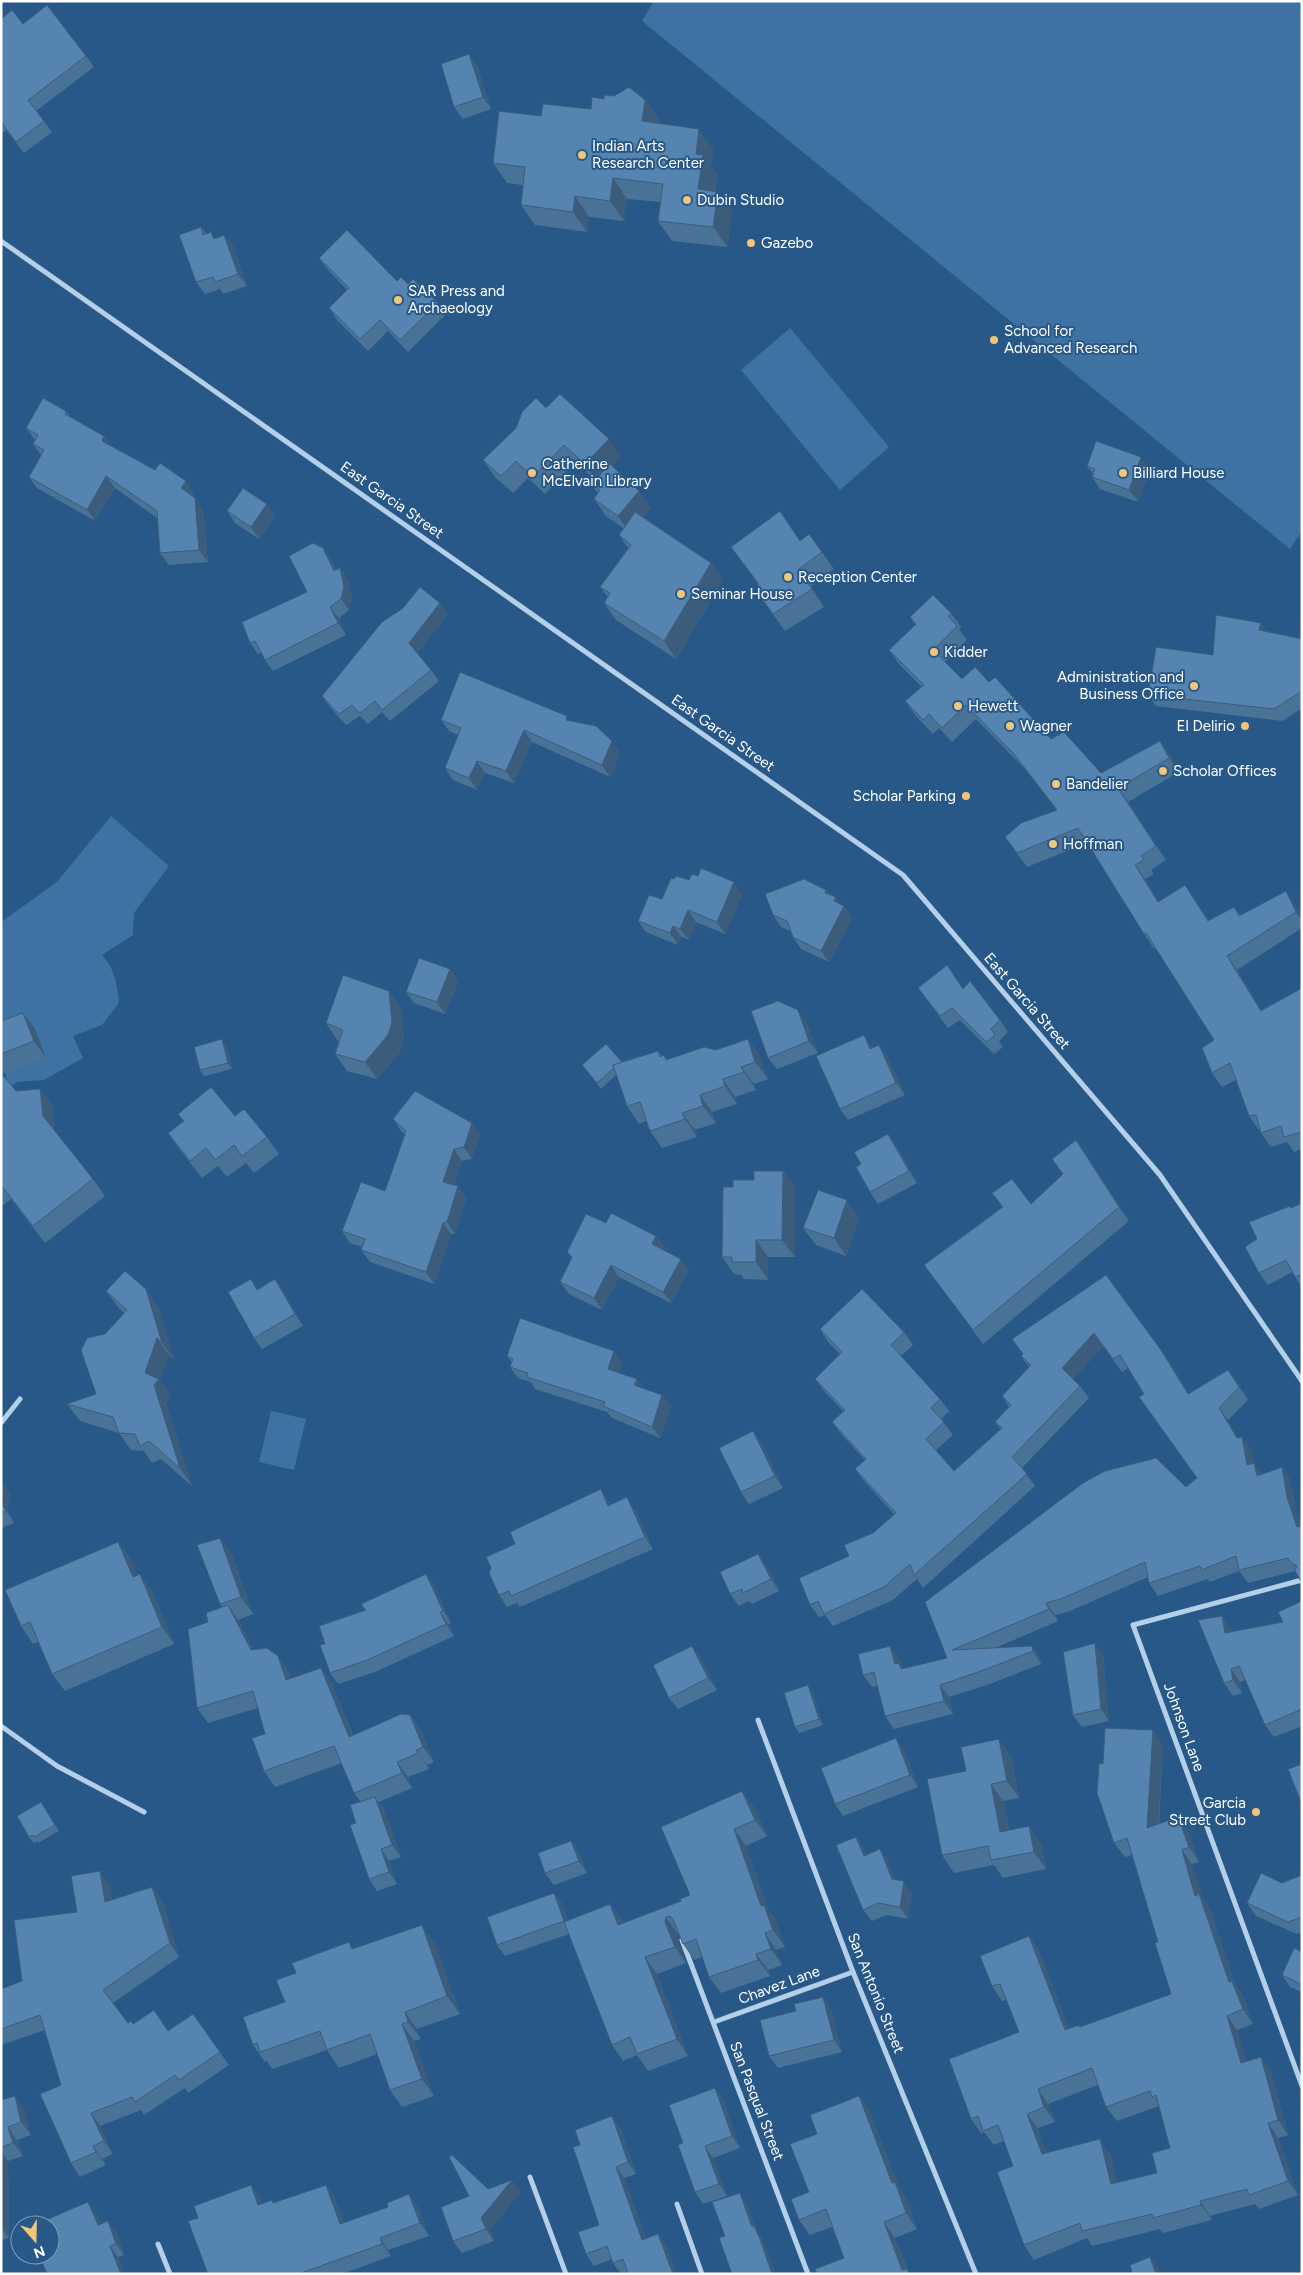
<svg xmlns="http://www.w3.org/2000/svg" width="1303" height="2275" viewBox="0 0 1303 2275" font-family="Figtree,sans-serif">
	<style>
		.green { fill: #3d72a3 }
		.lines { fill: none; stroke-linecap: round; stroke-linejoin: round }
		.minor { stroke: #b4cfe8; stroke-width: 5 }
		.wall { fill: #497297; fill-rule: evenodd }
		.shaded-wall { fill: #3c5c7b }
		.building { fill: #5584b0; stroke: #3c5c7b; fill-rule: evenodd }
		.poi-dot { fill: #f0c67b; stroke: #285887; stroke-width: 2 }
		.labels { text-anchor: middle; stroke-width: 4; stroke-linejoin: round; paint-order: stroke }
		.poi-label { font-size: 15px; fill: #fff; stroke: #285887; text-anchor: start }
		.street-label { font-size: 15px; fill: #fff; stroke: #285887 }
	</style>
	<rect width="100%" height="100%" fill="#285887"/>
	<g class="green">
		<path d="M654 1H1302V531L1290 549 642 21Z"/>
		<path d="M790 328 889 447 840 490 741 370Z"/>
		<path d="M111 816 169 866 134 913 133 935 102 955C115 969 117 984 119 1003L102 1025 73 1036 83 1058 44 1080 17 1082 1 1093V1084L7 1080C0 1061 1 950 1 922L57 882Z"/>
		<path d="M271 1411 306 1419 294 1470 259 1462Z"/>
	</g>
	<g class="lines">
		<g class="minor">
			<path d="M1 241 903 875 1160 1175 1302 1381"/>
			<path d="M1 1423 20 1399"/>
			<path d="M1302 1580 1133 1625 1302 2086"/>
			<path d="M758 1720 853 1972 976 2274"/>
			<path d="M1 1726 57 1766 144 1812"/>
			<path d="M682 1940 808 2274"/>
			<path d="M714 2022 853 1972"/>
			<path d="M530 2177 566 2274"/>
			<path d="M677 2204 702 2274"/>
			<path d="M158 2244 170 2274"/>
		</g>
	</g>
	<g class="wall">
		<path d="M1 19 23 24 86 56 94 67 36 111 52 132 24 153 6 130 1 134Z"/>
		<path d="M469 54 477 66 491 109 463 119 454 107Z"/>
		<path d="M604 99 645 100 659 120 658 123 713 149 711 166 717 175 715 192H718L732 212 727 247 672 241 658 221 661 202 627 199 624 221 589 217 587 232 535 225 521 205 523 185 507 183 493 163 541 116 591 109Z"/>
		<path d="M201 227 206 234 215 238 224 235 233 246 247 286 223 294 220 289 205 294 196 282Z"/>
		<path d="M319 258 408 284 438 303 446 314 408 352 388 331 368 351 337 320 329 308 347 290 328 270Z"/>
		<path d="M546 408 621 456 612 466 651 508 643 517 711 563 723 580 676 659 616 620 604 603 608 597 600 587 628 548 619 535 623 528 606 516 594 499 598 493 591 484 595 480 576 462 545 494 528 478 513 493 495 477 483 460Z"/>
		<path d="M66 411 70 417 104 436 111 446 194 493 192 496 203 510 208 562 169 565 160 553 157 518 115 488 95 521 37 488 29 477 41 455 33 444 35 440 26 428Z"/>
		<path d="M1087 466 1150 469 1138 502 1100 489 1092 477 1093 474Z"/>
		<path d="M267 504 275 516 259 539 235 523 227 511Z"/>
		<path d="M809 534 834 569 811 586 824 607 785 631 759 595 758 584 731 547 800 541Z"/>
		<path d="M323 548 331 560 336 570 340 568 348 580 352 599 349 610 339 618 346 635 273 671 265 660 262 653 258 654 250 643 307 592Z"/>
		<path d="M440 603 448 614 417 653 431 670 439 681 390 721 382 712 368 724 360 716 346 725 330 707 322 696Z"/>
		<path d="M951 613 961 627 959 629 967 640 945 662 962 679 989 682 1051 739 1101 773 1170 755 1179 772 1128 802 1166 860 1151 870 1154 874 1145 879 1159 902 1195 900 1209 921 1234 907 1240 915 1296 906 1302 918V928L1237 970 1261 1010 1302 988V1149L1294 1152 1287 1142 1271 1147 1261 1133 1260 1130H1259L1249 1116 1236 1080 1222 1087 1212 1073 1214 1040 1156 948 1154 949 1144 934 1087 843 1027 867 1015 851 1057 810 1024 768 976 719 952 742 939 728 933 734 915 715 905 701 922 687 899 664 889 650 915 625 910 617Z"/>
		<path d="M1267 631 1302 639V708L1282 721 1156 706 1148 695 1213 655Z"/>
		<path d="M441 720 571 721 620 753 610 777 532 742 514 783 485 773 477 790 453 780 445 768 458 735 449 731Z"/>
		<path d="M674 879 689 880 742 894 725 934 696 922 689 940 682 937 678 945 646 932 638 921 662 899Z"/>
		<path d="M826 890 841 905 844 906 852 918 829 962 801 949 793 937 790 931 781 927 773 915Z"/>
		<path d="M450 969 458 981 445 1014 414 1003 406 992Z"/>
		<path d="M918 988H963L1000 1020 1008 1032 999 1041 1003 1047 994 1054 960 1020 948 1028Z"/>
		<path d="M389 991 401 1009 404 1039 400 1052 377 1079 347 1071 335 1054 339 1041H338L326 1023Z"/>
		<path d="M1 1021 35 1029 46 1058 2 1074 16 1091 40 1089 52 1105 54 1130 93 1179 105 1196 45 1243 11 1199 1 1207Z"/>
		<path d="M806 1022 818 1053 777 1069 768 1058Z"/>
		<path d="M748 1039 760 1057 768 1079 754 1084 756 1090 735 1097 737 1104 712 1112 716 1123 695 1130 697 1137 662 1148 650 1131 646 1121 639 1124 627 1106 616 1075 601 1089 582 1065 622 1062 658 1051 662 1056 667 1059 716 1050Z"/>
		<path d="M226 1045 232 1069 204 1076 200 1070Z"/>
		<path d="M873 1048 887 1056 905 1095 848 1120 840 1109Z"/>
		<path d="M178 1114 235 1116 267 1137 279 1154 254 1173 246 1163 227 1177 218 1166 202 1178 180 1150 168 1133 183 1121Z"/>
		<path d="M393 1119 480 1134 472 1159 462 1161 454 1185 466 1198 455 1234H451L434 1284 370 1262 361 1250 362 1247 350 1243 342 1231 385 1191 405 1134 401 1131Z"/>
		<path d="M896 1145 917 1183 878 1204 870 1192Z"/>
		<path d="M1086 1154 1129 1221 983 1344 924 1265 1002 1207 992 1193 1031 1204 1063 1174 1052 1159Z"/>
		<path d="M783 1171 795 1188V1257H768V1280L744 1279 741 1275 734 1274 722 1257 733 1187Z"/>
		<path d="M847 1200 859 1218 846 1256 816 1245 803 1228Z"/>
		<path d="M1302 1203V1287L1292 1272 1268 1285 1259 1273 1257 1239 1292 1208Z"/>
		<path d="M606 1223 665 1248 663 1250 689 1270 671 1303 619 1277 602 1310 569 1294 560 1282 572 1258 567 1252Z"/>
		<path d="M1106 1275 1170 1363 1189 1394 1237 1382 1248 1400 1228 1420 1238 1438 1251 1450 1253 1463H1254L1262 1474 1282 1467 1290 1480 1296 1510 1302 1526V1583L1295 1571 1248 1583 1239 1571 1210 1582 1208 1579 1158 1596 1149 1583 1148 1577 1070 1611 1055 1615 1058 1621 995 1648 1032 1646 1040 1659 1041 1664 990 1684 949 1697 953 1714 894 1729 885 1716 877 1686 872 1687 863 1675 899 1658 901 1665 903 1669 947 1658 925 1602 1186 1487 1197 1478 1128 1368 1122 1372 1103 1346 1073 1379 1080 1386 1089 1398 1022 1468 1035 1486 923 1588 917 1579 893 1600 833 1626 825 1615 819 1617 810 1605 849 1556 894 1514 864 1481 855 1469 865 1460 841 1434 832 1422 843 1411 824 1391 815 1379 840 1354 828 1342 820 1329 904 1332 913 1345 901 1356 940 1399 949 1411 941 1419 953 1435 936 1450 954 1471 1001 1430 995 1422 1009 1407 1002 1396 1029 1367 1021 1356Z"/>
		<path d="M275 1279 283 1291 303 1326 262 1349 254 1338 258 1289Z"/>
		<path d="M106 1291 158 1306 174 1360 169 1355 160 1380 171 1396 166 1403 192 1486 161 1459 152 1463 144 1451 131 1450 119 1433 80 1421 67 1404 96 1394 105 1334 124 1313 119 1308Z"/>
		<path d="M614 1351 622 1363 619 1373 637 1379 643 1388 671 1406 660 1438 612 1418 607 1412 535 1389 531 1382 518 1378 510 1367 512 1363 507 1356Z"/>
		<path d="M753 1431 761 1442 783 1488 749 1504 741 1492Z"/>
		<path d="M1 1484H3L11 1496 7 1509 14 1523 1 1528Z"/>
		<path d="M609 1501 611 1505 635 1509 653 1549 520 1607 517 1603 507 1607 499 1595Z"/>
		<path d="M220 1538 232 1555 253 1614 238 1620 254 1650 289 1671 291 1678 321 1668 332 1684 353 1735 410 1715 421 1730 434 1762 427 1765 429 1769 408 1777 412 1788 379 1802 384 1809 401 1857 389 1861 397 1884 377 1891 369 1879 356 1823 361 1802 354 1793 342 1763 275 1787 264 1771 265 1734 258 1708 208 1723 197 1708 208 1622 222 1607 220 1604Z"/>
		<path d="M118 1542 130 1559 137 1575 152 1591 174 1644 65 1691 52 1674 39 1641 33 1644 21 1626Z"/>
		<path d="M758 1554 766 1565 779 1591 752 1604 749 1601 739 1606 730 1594Z"/>
		<path d="M434 1586 451 1623 448 1624 454 1636 375 1672 338 1684 330 1673 325 1644 365 1610 361 1604Z"/>
		<path d="M1302 1601V1726L1274 1737 1265 1725 1245 1680 1240 1682 1242 1693 1233 1696 1224 1683 1222 1616 1231 1629 1232 1632 1283 1622Z"/>
		<path d="M1103 1655 1109 1721 1082 1727 1073 1715Z"/>
		<path d="M700 1657 717 1690 678 1709 669 1698Z"/>
		<path d="M812 1691 823 1725 799 1733 795 1727Z"/>
		<path d="M896 1738 904 1750 918 1787 843 1816 835 1804Z"/>
		<path d="M1163 1745 1159 1824 1178 1817 1188 1832 1199 1862 1192 1864 1202 1898 1210 1909 1235 1984 1243 1996 1253 2024 1237 2030 1246 2061 1261 2057 1271 2072 1288 2135 1278 2138 1298 2195 1259 2209 1255 2204 1210 2216 1212 2220 1163 2233 1160 2229 1092 2246 1087 2238 1034 2260 1024 2245 1013 2166 1004 2141 994 2145 984 2132 981 2133 971 2119 1019 2032 1006 2000 1002 2001 992 1986 1029 1936 1039 1951 1069 2029 1079 2025 1081 2027 1171 1994 1158 1942 1132 1855 1125 1857 1114 1843 1103 1764ZM1098 2085 1106 2107 1117 2121 1159 2106 1160 2107 1170 2148 1157 2173 1117 2182 1110 2154 1046 2153 1038 2128 1055 2122 1048 2104Z"/>
		<path d="M1011 1756 1019 1798 1003 1801 1009 1831 1029 1826 1041 1844 1046 1869 1003 1878 994 1865 954 1873 942 1855 966 1771Z"/>
		<path d="M41 1802 59 1831 38 1843 37 1841 34 1843 29 1837Z"/>
		<path d="M754 1807 767 1836 746 1846 769 1912 776 1921 785 1947 776 1950 782 1965 768 1970 770 1976 721 1993 709 1977 702 1957 694 1960 683 1944 679 1933 678 1934 677 1939 686 1963 657 1974 688 2056 648 2071 637 2055 623 2061 612 2045 569 1934 505 1956 497 1945 554 1893 562 1904 568 1921 610 1904 622 1920 623 1923 681 1901 690 1895 661 1827Z"/>
		<path d="M856 1837 864 1849 866 1855 880 1849 888 1861 896 1880 912 1893 908 1919 887 1915 872 1921 863 1910Z"/>
		<path d="M571 1841 579 1852 587 1873 554 1885 545 1873Z"/>
		<path d="M1302 1875V1933L1297 1934 1256 1916 1247 1903 1282 1883Z"/>
		<path d="M109 1884 112 1900 152 1887 162 1900 179 1957 113 2003 128 2023 169 2031 193 2014 229 2065 188 2093 185 2088 144 2115 141 2110 100 2126 113 2154 102 2159 106 2165 80 2177 71 2163 61 2085 45 2030 1 2045V1989L22 1981 77 1912Z"/>
		<path d="M434 1942 460 2014 417 2029 421 2039 414 2041 434 2096 402 2107 390 2090 377 2054 339 2068 327 2050 272 2069 267 2061 265 2062 253 2045 285 2002 296 1973 354 1949Z"/>
		<path d="M1302 1952V1992L1290 1987 1282 1975Z"/>
		<path d="M831 2009 842 2052 778 2068 769 2056Z"/>
		<path d="M715 2088 723 2100 740 2148 713 2158 727 2196 703 2204 695 2192 683 2143Z"/>
		<path d="M15 2096 24 2110 31 2135 17 2140 23 2156 8 2161 9 2238 1 2240V2100Z"/>
		<path d="M859 2096 870 2112 899 2188 906 2198 917 2229 895 2238 907 2269 911 2274 844 2258 832 2227 810 2235 799 2220 809 2192 817 2134Z"/>
		<path d="M620 2128 636 2174 624 2178 646 2239 658 2234 666 2245 627 2272 623 2274H621L613 2263 612 2259 594 2266 586 2254 599 2225Z"/>
		<path d="M251 2185 260 2198 261 2203H274L326 2185 335 2198 344 2223 418 2207 429 2236 388 2250 391 2256 342 2274H208L198 2218Z"/>
		<path d="M488 2189 520 2192 490 2230 494 2241 462 2253 453 2241Z"/>
		<path d="M96 2213 101 2224 116 2232 124 2255 118 2257 124 2274H47Z"/>
	</g>
	<g class="shaded-wall">
		<path d="M469 54 477 66 491 109 483 97Z"/>
		<path d="M645 100 659 120 656 141 642 121Z"/>
		<path d="M699 129 713 149 711 166 717 175 712 210 698 189 696 154Z"/>
		<path d="M613 178 627 199 624 221 610 201Z"/>
		<path d="M718 192 732 212 727 247 713 227Z"/>
		<path d="M575 196 589 217 587 232 573 212Z"/>
		<path d="M224 235 233 246 247 286 238 274Z"/>
		<path d="M104 436 113 448 102 441Z"/>
		<path d="M609 439 621 456 597 482 585 464Z"/>
		<path d="M1141 457 1150 469 1138 502 1129 490Z"/>
		<path d="M106 476 115 488 95 521 87 510Z"/>
		<path d="M186 481 194 493 189 500 181 488Z"/>
		<path d="M639 491 651 508 630 533 618 516Z"/>
		<path d="M195 498 203 510 208 562 199 550Z"/>
		<path d="M267 504 275 516 259 539 251 527Z"/>
		<path d="M323 548 331 560 342 583 334 571Z"/>
		<path d="M711 563 723 580 676 659 664 641Z"/>
		<path d="M340 568 348 580 352 599 349 610 341 599Z"/>
		<path d="M799 569 811 586 824 607 812 589Z"/>
		<path d="M440 603 448 614 416 654 409 643Z"/>
		<path d="M330 607 339 618 346 635 338 623Z"/>
		<path d="M1261 623 1269 635 1259 630Z"/>
		<path d="M524 730 532 742 514 783 506 771Z"/>
		<path d="M612 741 620 753 610 777 602 765Z"/>
		<path d="M1160 741 1170 755 1179 772 1169 758Z"/>
		<path d="M477 761 485 773 477 790 469 778Z"/>
		<path d="M1118 788 1128 802 1166 860 1156 846Z"/>
		<path d="M1135 865 1145 879 1168 916 1158 902Z"/>
		<path d="M734 882 742 894 725 934 717 922Z"/>
		<path d="M826 890 834 901 836 897 843 908 844 906 852 918 829 962 821 951 825 893Z"/>
		<path d="M1286 891 1296 906 1302 918V920L1296 912Z"/>
		<path d="M688 910 696 922 689 940 680 929Z"/>
		<path d="M673 926 682 937 678 945 670 933Z"/>
		<path d="M1227 956 1237 970 1270 1025 1261 1011Z"/>
		<path d="M450 969 458 981 445 1014 437 1002Z"/>
		<path d="M389 991 401 1009 404 1039 400 1052 377 1079 365 1062Z"/>
		<path d="M798 1010 806 1022 818 1053 809 1041Z"/>
		<path d="M23 1013 35 1029 46 1058 34 1041Z"/>
		<path d="M864 1035 872 1046 878 1061 870 1049Z"/>
		<path d="M222 1039 226 1045 232 1069 228 1063Z"/>
		<path d="M748 1039 760 1057 768 1079 755 1062Z"/>
		<path d="M879 1045 887 1056 905 1095 896 1083Z"/>
		<path d="M741 1067 754 1084 756 1090 744 1072Z"/>
		<path d="M723 1079 735 1097 737 1104 725 1086Z"/>
		<path d="M40 1089 52 1105 55 1132 43 1116Z"/>
		<path d="M700 1095 712 1112 716 1123 703 1106Z"/>
		<path d="M682 1113 695 1130 697 1137 685 1119Z"/>
		<path d="M472 1123 480 1134 472 1159 464 1147Z"/>
		<path d="M888 1134 896 1145 917 1183 909 1171Z"/>
		<path d="M1076 1140 1086 1154 1129 1221 1119 1207Z"/>
		<path d="M454 1149 462 1161 452 1193 443 1182Z"/>
		<path d="M783 1171 795 1188V1257L782 1240Z"/>
		<path d="M458 1186 466 1198 455 1234 447 1222Z"/>
		<path d="M847 1200 859 1218 846 1256 834 1238Z"/>
		<path d="M443 1223 451 1234 434 1284 426 1272Z"/>
		<path d="M656 1236 665 1248 660 1256 652 1244Z"/>
		<path d="M756 1240 768 1257V1280L756 1262Z"/>
		<path d="M681 1259 689 1270 671 1303 663 1292Z"/>
		<path d="M611 1265 619 1277 602 1310 594 1298Z"/>
		<path d="M275 1279 283 1291 303 1326 295 1314Z"/>
		<path d="M146 1289 158 1306 174 1360 162 1343Z"/>
		<path d="M1094 1333 1103 1346 1071 1381 1062 1368Z"/>
		<path d="M157 1338 169 1355 160 1380 171 1396 166 1403 192 1486 180 1468 145 1373Z"/>
		<path d="M1161 1350 1170 1363 1197 1407 1188 1394Z"/>
		<path d="M614 1351 622 1363 617 1381 608 1369Z"/>
		<path d="M1228 1370 1237 1382 1248 1400 1239 1387Z"/>
		<path d="M637 1379 645 1391 634 1385Z"/>
		<path d="M662 1395 671 1406 660 1438 652 1427Z"/>
		<path d="M1219 1408 1228 1420 1244 1447 1242 1437 1251 1450 1256 1477 1247 1465 1237 1438Z"/>
		<path d="M753 1431 761 1442 783 1488 775 1476Z"/>
		<path d="M1254 1463 1263 1475 1257 1476Z"/>
		<path d="M1282 1467 1290 1480 1296 1510 1302 1527H1297L1287 1497Z"/>
		<path d="M3 1484 11 1496 7 1509 14 1523 6 1511 1 1502V1489Z"/>
		<path d="M601 1489 609 1501 616 1518 608 1506Z"/>
		<path d="M627 1497 635 1509 653 1549 645 1537Z"/>
		<path d="M220 1538 232 1555 253 1614 241 1597Z"/>
		<path d="M118 1542 130 1559 145 1594 133 1577Z"/>
		<path d="M758 1554 766 1565 779 1591 771 1579Z"/>
		<path d="M140 1574 152 1591 174 1644 162 1627Z"/>
		<path d="M426 1574 434 1586 451 1623 443 1611Z"/>
		<path d="M1046 1603 1055 1615 1058 1621 1049 1609Z"/>
		<path d="M228 1605 238 1620 262 1665 251 1650Z"/>
		<path d="M440 1612 448 1624 454 1636 446 1624Z"/>
		<path d="M1222 1616 1231 1629 1234 1645 1225 1633Z"/>
		<path d="M1095 1643 1103 1655 1109 1721 1101 1709Z"/>
		<path d="M692 1646 700 1657 717 1690 708 1678Z"/>
		<path d="M890 1646 899 1658 901 1665 908 1675 895 1664Z"/>
		<path d="M1032 1646 1040 1659 1041 1664 1033 1651Z"/>
		<path d="M278 1656 289 1671 297 1695 286 1680Z"/>
		<path d="M321 1668 332 1684 359 1752 349 1737Z"/>
		<path d="M1231 1669 1240 1682 1242 1693 1233 1680Z"/>
		<path d="M808 1685 812 1691 823 1725 819 1719Z"/>
		<path d="M940 1685 949 1697 953 1714 944 1701Z"/>
		<path d="M410 1715 421 1730 434 1762 423 1747Z"/>
		<path d="M1153 1730 1163 1745 1157 1843 1147 1828Z"/>
		<path d="M896 1738 904 1750 918 1787 910 1775Z"/>
		<path d="M999 1739 1011 1756 1019 1798 1007 1781Z"/>
		<path d="M416 1750 427 1765 429 1769 418 1753Z"/>
		<path d="M397 1762 408 1777 412 1788 402 1773Z"/>
		<path d="M991 1784 1003 1801 1012 1850 1000 1832Z"/>
		<path d="M742 1791 754 1807 767 1836 755 1820Z"/>
		<path d="M375 1797 384 1809 401 1857 392 1845Z"/>
		<path d="M1178 1817 1188 1832 1199 1862 1189 1847Z"/>
		<path d="M1029 1826 1041 1844 1046 1869 1034 1852Z"/>
		<path d="M734 1829 746 1846 769 1912 776 1921 785 1947 773 1930 761 1906Z"/>
		<path d="M856 1837 864 1849 872 1868 864 1856Z"/>
		<path d="M571 1841 579 1852 587 1873 579 1861Z"/>
		<path d="M381 1849 389 1861 397 1884 389 1872Z"/>
		<path d="M880 1849 888 1861 901 1891 892 1879Z"/>
		<path d="M1182 1850 1192 1864 1202 1898 1210 1909 1235 1984 1243 1996 1253 2024 1243 2009 1229 1982 1195 1896Z"/>
		<path d="M100 1871 109 1884 115 1915 105 1902Z"/>
		<path d="M904 1881 912 1893 908 1919 900 1907Z"/>
		<path d="M152 1887 162 1900 179 1957 170 1943Z"/>
		<path d="M554 1893 562 1904 572 1933 564 1921Z"/>
		<path d="M610 1904 622 1920 630 1941 618 1925Z"/>
		<path d="M666 1917 678 1934 677 1939 686 1963 675 1947 665 1922Z"/>
		<path d="M422 1925 434 1942 460 2014 447 1996Z"/>
		<path d="M765 1933 776 1950 782 1965 771 1949Z"/>
		<path d="M1029 1936 1039 1951 1075 2045 1065 2030Z"/>
		<path d="M756 1954 768 1970 770 1976 758 1960Z"/>
		<path d="M645 1957 657 1974 688 2056 677 2039Z"/>
		<path d="M823 1997 831 2009 842 2052 834 2040Z"/>
		<path d="M405 2012 417 2029 421 2039 408 2022Z"/>
		<path d="M1227 2016 1237 2030 1251 2077 1241 2063Z"/>
		<path d="M402 2024 414 2041 434 2096 422 2079Z"/>
		<path d="M1261 2057 1271 2072 1288 2135 1278 2120Z"/>
		<path d="M715 2088 723 2100 740 2148 732 2136Z"/>
		<path d="M1038 2089 1048 2104 1055 2122 1044 2107Z"/>
		<path d="M15 2096 24 2110 31 2135 21 2122Z"/>
		<path d="M859 2096 870 2112 899 2188 906 2198 917 2229 906 2213 892 2183Z"/>
		<path d="M91 2113 100 2126 113 2154 104 2141Z"/>
		<path d="M1027 2114 1038 2128 1052 2168 1042 2154Z"/>
		<path d="M612 2116 620 2128 636 2174 628 2162Z"/>
		<path d="M1268 2123 1278 2138 1298 2195 1288 2181Z"/>
		<path d="M8 2127 17 2140 23 2156 13 2143Z"/>
		<path d="M1100 2139 1110 2154 1122 2198 1111 2184Z"/>
		<path d="M93 2146 102 2159 106 2165 96 2152Z"/>
		<path d="M705 2146 713 2158 727 2196 719 2184Z"/>
		<path d="M1 2151 8 2161 9 2238 1 2227Z"/>
		<path d="M616 2167 624 2178 650 2251 642 2240Z"/>
		<path d="M512 2180 520 2192 490 2230 494 2241 486 2229 481 2218Z"/>
		<path d="M251 2185 260 2198 266 2217 258 2205Z"/>
		<path d="M326 2185 335 2198 349 2237 340 2224Z"/>
		<path d="M740 2193 748 2204 758 2232 762 2238 776 2274H772L752 2227Z"/>
		<path d="M409 2194 418 2207 429 2236 420 2223Z"/>
		<path d="M1200 2201 1210 2216 1212 2220 1201 2205Z"/>
		<path d="M88 2202 96 2213 106 2236 98 2225Z"/>
		<path d="M108 2221 116 2232 124 2255 116 2244Z"/>
		<path d="M884 2222 895 2238 908 2274 902 2270Z"/>
		<path d="M658 2234 666 2245 677 2274H673Z"/>
		<path d="M380 2238 388 2250 391 2256 382 2244Z"/>
		<path d="M110 2246 118 2257 124 2274H121Z"/>
		<path d="M1150 2257 1160 2271 1161 2274H1156Z"/>
	</g>
	<g class="building">
		<path d="M47 5 86 56 28 100 44 121 16 142 1 122V19L12 10 23 24Z"/>
		<path d="M469 54 483 97 454 107 441 64Z"/>
		<path d="M629 87 645 100 642 121 699 129 696 154 703 155 698 189 718 192 713 227 658 221 663 184 613 178 610 201 575 196 573 212 521 205 525 167 493 163 499 111 541 116 543 104 591 109 592 97 604 99 605 95 614 96Z"/>
		<path d="M201 227 203 235 211 232 214 239 224 235 238 274 215 282 213 277 196 282 179 235Z"/>
		<path d="M347 230 397 281 401 277 408 284 413 279 438 303 400 340 380 320 360 339 329 308 349 288 319 258Z"/>
		<path d="M560 394 609 439 585 464 564 445 533 477 516 461 501 476 483 460 516 428 522 412 536 398 546 408Z"/>
		<path d="M43 398 66 411 65 414 104 436 102 441 155 470 160 463 186 481 181 488 195 498 199 550 160 553 157 511 106 476 87 510 29 477 44 450 33 444 38 435 26 428Z"/>
		<path d="M1096 441 1141 457 1129 490 1092 477 1095 469 1087 466Z"/>
		<path d="M610 464 639 491 618 516 594 499 600 490 591 484Z"/>
		<path d="M243 488 267 504 251 527 227 511Z"/>
		<path d="M780 511 800 541 809 534 822 552 799 569 812 589 773 614 759 595 757 590 758 583 731 547Z"/>
		<path d="M635 512 711 563 664 641 604 603 610 593 600 587 631 545 619 535Z"/>
		<path d="M313 543 323 548 334 571 340 568 344 587 341 599 330 607 338 623 265 660 255 641 250 643 242 622 307 592 289 556Z"/>
		<path d="M420 587 440 603 409 643 431 670 382 710 375 701 360 713 352 705 339 714 322 696 382 622 403 608Z"/>
		<path d="M933 595 951 613 948 616 957 626 933 650 962 679 975 667 989 682 995 677 1051 739 1064 732 1101 773 1160 741 1169 758 1118 788 1156 846 1141 856 1144 860 1135 865 1158 902 1185 885 1208 921 1234 907 1239 916 1286 891 1296 912 1227 956 1261 1011 1302 988V1132L1284 1137 1281 1126 1261 1133 1256 1115 1249 1116 1230 1063 1212 1073 1202 1048 1214 1040 1146 933 1144 934 1078 828 1017 853 1005 837 1021 823 1057 810 1014 754 966 705 942 728 929 714 923 720 905 701 924 685 889 650 916 624 910 617Z"/>
		<path d="M1216 615 1261 623 1259 630 1302 639V691L1274 709 1148 695 1156 647 1213 655Z"/>
		<path d="M460 672 567 716 566 720 596 726 612 741 602 765 524 730 506 771 477 761 469 778 445 768 461 728 441 720Z"/>
		<path d="M701 868 734 882 717 922 688 910 680 929 673 926 670 933 638 921 649 895 662 899 671 878 674 879 676 876 689 880 692 874 698 876Z"/>
		<path d="M804 879 826 890 825 893 836 897 834 901 844 906 821 951 793 937 787 921 773 915 765 894Z"/>
		<path d="M419 958 450 969 437 1002 406 992Z"/>
		<path d="M947 965 963 989 970 981 1000 1020 991 1029 995 1035 986 1042 952 1008 940 1016 918 988Z"/>
		<path d="M343 975 389 991 392 1022 388 1035 365 1062 335 1054 343 1030 326 1023Z"/>
		<path d="M778 1001 798 1010 809 1041 768 1058 751 1011Z"/>
		<path d="M23 1013 34 1041 1 1054V1021Z"/>
		<path d="M864 1035 870 1049 879 1045 896 1083 840 1109 816 1056Z"/>
		<path d="M222 1039 228 1063 200 1070 194 1047Z"/>
		<path d="M748 1039 755 1062 741 1067 744 1072 723 1079 725 1086 700 1095 703 1106 682 1113 685 1119 650 1131 640 1102 627 1106 613 1065 658 1051 660 1057 664 1055 666 1060 704 1047 716 1050Z"/>
		<path d="M606 1044 622 1062 613 1065 614 1068 597 1083 582 1065Z"/>
		<path d="M1 1073 16 1091 40 1089 43 1116 93 1179 33 1226 1 1185Z"/>
		<path d="M211 1087 235 1116 244 1109 267 1137 242 1156 234 1145 215 1160 206 1148 190 1161 168 1133 184 1121 178 1114Z"/>
		<path d="M415 1091 472 1123 464 1147 454 1149 443 1182 458 1186 447 1222 443 1223 426 1272 361 1250 365 1239 342 1231 361 1182 385 1191 406 1131 393 1119Z"/>
		<path d="M888 1134 909 1171 870 1192 856 1167 861 1164 854 1152Z"/>
		<path d="M1076 1140 1119 1207 973 1330 924 1265 1003 1207 992 1193 1012 1179 1031 1204 1063 1174 1052 1159Z"/>
		<path d="M754 1171H783L782 1240H756V1262H732V1257H722L723 1187H733V1180H754Z"/>
		<path d="M818 1190 847 1200 834 1238 803 1228Z"/>
		<path d="M1302 1203V1274L1295 1277 1286 1260 1259 1273 1245 1247 1257 1239 1249 1222 1290 1206 1291 1208Z"/>
		<path d="M611 1213 656 1236 652 1244 681 1259 663 1292 611 1265 594 1298 560 1282 572 1257 567 1252 586 1214 606 1223Z"/>
		<path d="M125 1271 146 1289 162 1343 157 1338 145 1373 159 1379 154 1385 180 1468 149 1441 140 1446 135 1434 119 1433 113 1417 67 1404 96 1394 81 1350 87 1338 105 1334 127 1310 106 1291Z"/>
		<path d="M1106 1275 1161 1350 1188 1394 1228 1370 1239 1387 1219 1408 1237 1438 1242 1437 1247 1465 1254 1463 1257 1476 1282 1467 1287 1497 1297 1527 1302 1526V1583L1295 1571 1297 1566 1291 1563 1288 1558 1239 1570 1236 1556 1201 1570 1200 1566 1149 1583 1145 1562 1061 1599 1046 1603 1049 1609 952 1650 1032 1646 1033 1651 981 1671 940 1685 944 1701 885 1716 874 1672 863 1675 858 1654 890 1646 895 1664 899 1663 901 1669 947 1658 925 1602 1083 1483 1105 1471 1156 1458 1186 1487 1197 1478 1139 1397 1144 1394 1120 1355 1113 1359 1094 1333 1062 1368 1080 1386 1012 1457 1027 1474 914 1575 910 1564 884 1587 824 1614 818 1601 810 1605 799 1578 849 1556 844 1545 873 1533 896 1513 855 1469 866 1459 832 1422 845 1410 815 1379 842 1352 820 1329 862 1289 904 1332 891 1345 940 1399 931 1408 944 1422 926 1439 954 1471 1002 1428 995 1422 1011 1405 1002 1396 1031 1365 1021 1356 1023 1354 1012 1339Z"/>
		<path d="M251 1279 257 1290 275 1279 295 1314 254 1338 228 1292Z"/>
		<path d="M520 1318 614 1351 608 1369 637 1379 634 1385 662 1395 652 1427 603 1406 605 1402 527 1377 528 1373 510 1367 513 1359 507 1356Z"/>
		<path d="M753 1431 775 1476 741 1492 719 1448Z"/>
		<path d="M601 1489 608 1506 627 1497 645 1537 511 1596 509 1591 499 1595 489 1573 491 1568 486 1557 515 1544 510 1532Z"/>
		<path d="M1 1502 6 1511 1 1513Z"/>
		<path d="M220 1538 241 1597 220 1604 197 1545Z"/>
		<path d="M118 1542 133 1577 140 1574 162 1627 52 1674 30 1622 21 1626 5 1590Z"/>
		<path d="M758 1554 771 1579 743 1593 742 1589 730 1594 720 1572Z"/>
		<path d="M426 1574 443 1611 440 1612 446 1624 367 1660 330 1673 320 1645 325 1644 319 1626 366 1610 361 1604Z"/>
		<path d="M1302 1601V1709L1265 1725 1239 1666 1231 1669 1233 1680 1224 1683 1198 1620 1222 1616 1225 1633 1283 1622 1278 1612Z"/>
		<path d="M228 1605 251 1650 267 1648 278 1656 286 1680 321 1668 349 1737 401 1714 410 1715 423 1747 416 1750 418 1753 397 1762 402 1773 354 1793 334 1746 264 1771 252 1738 265 1734 253 1691 197 1708 188 1629 208 1622 206 1613Z"/>
		<path d="M1095 1643 1101 1709 1073 1715 1063 1652Z"/>
		<path d="M692 1646 708 1678 669 1698 653 1665Z"/>
		<path d="M808 1685 819 1719 795 1727 784 1693Z"/>
		<path d="M1105 1728 1153 1730 1147 1828 1178 1817 1189 1847 1182 1850 1195 1896 1199 1894 1229 1982 1232 1981 1243 2009 1227 2016 1241 2063 1261 2057 1278 2120 1268 2123 1288 2181 1249 2195 1247 2189 1200 2201 1201 2205 1153 2218 1152 2214 1082 2231 1080 2223 1024 2245 997 2172 1013 2166 998 2125 983 2131 978 2116 971 2119 949 2059 1019 2032 1000 1984 992 1986 980 1956 1029 1936 1065 2030 1079 2025 1080 2027 1171 1994 1155 1943 1158 1942 1127 1838 1114 1843 1097 1793 1099 1763 1103 1764ZM1092 2068 1106 2107 1150 2091 1152 2097 1156 2095 1170 2148 1152 2153 1157 2173 1111 2184 1100 2139 1042 2154 1027 2114 1044 2107 1038 2089Z"/>
		<path d="M896 1738 910 1775 835 1804 821 1768Z"/>
		<path d="M999 1739 1007 1781 991 1784 1000 1832 1029 1826 1034 1852 991 1860 988 1846 942 1855 927 1779 966 1771 961 1747Z"/>
		<path d="M1302 1764V1802H1301L1288 1769Z"/>
		<path d="M742 1791 755 1820 734 1829 761 1906 764 1905 773 1930 765 1933 771 1949 756 1954 758 1960 709 1977 696 1939 683 1944 673 1919 670 1916 666 1917 665 1922 675 1947 645 1957 677 2039 637 2054 630 2037 612 2045 564 1922 610 1904 618 1925 681 1901 680 1899 690 1895 661 1827Z"/>
		<path d="M375 1797 392 1845 381 1849 389 1872 369 1879 350 1825 356 1823 350 1805Z"/>
		<path d="M41 1802 55 1825 34 1837 33 1835 29 1837 17 1816Z"/>
		<path d="M856 1837 864 1856 880 1849 892 1879 904 1881 900 1907 878 1903 863 1910 836 1845Z"/>
		<path d="M571 1841 579 1861 545 1873 538 1853Z"/>
		<path d="M100 1871 105 1902 152 1887 170 1943 103 1990 128 2023 131 2021 133 2024 154 2010 168 2031 193 2014 220 2052 179 2080 175 2075 135 2102 132 2097 91 2113 104 2141 93 2146 96 2152 71 2163 40 2094 61 2085 40 2015 1 2029V1989L22 1981 14 1920 77 1912 71 1876Z"/>
		<path d="M1261 1873 1282 1883 1302 1875V1917L1288 1922 1247 1903Z"/>
		<path d="M554 1893 564 1921 497 1945 487 1917Z"/>
		<path d="M422 1925 447 1996 405 2012 408 2022 402 2024 422 2079 390 2090 370 2034 327 2050 320 2031 260 2052 257 2043 253 2045 243 2017 285 2002 276 1980 296 1973 292 1963 349 1942 352 1949Z"/>
		<path d="M1294 1948 1302 1952V1985L1282 1975Z"/>
		<path d="M823 1997 834 2040 769 2056 760 2020 796 2011 794 2004Z"/>
		<path d="M715 2088 732 2136 705 2146 719 2184 695 2192 678 2145 683 2143 669 2105Z"/>
		<path d="M15 2096 21 2122 8 2127 13 2143 1 2147V2100Z"/>
		<path d="M859 2096 892 2183 895 2182 906 2213 884 2222 902 2270 907 2269 909 2274H817L815 2269 844 2258 826 2209 799 2220 791 2199 809 2192 790 2144 817 2134 810 2115Z"/>
		<path d="M612 2116 628 2162 616 2167 642 2240 658 2234 673 2274H628L623 2259 613 2263 607 2246 586 2254 578 2232 599 2225 573 2147 580 2145 575 2130Z"/>
		<path d="M452 2155 488 2189 512 2180 481 2218 486 2229 453 2241 441 2207 469 2196 449 2157Z"/>
		<path d="M251 2185 258 2205 272 2200 273 2203 326 2185 340 2224 388 2207 387 2203 409 2194 420 2223 380 2238 382 2244 301 2273 302 2274H208L188 2221 198 2218 194 2206Z"/>
		<path d="M740 2193 752 2227 754 2226 760 2239 772 2274H732L719 2238 725 2236 712 2202Z"/>
		<path d="M88 2202 98 2225 108 2221 116 2244 110 2246 121 2274H47L39 2255H50V2225H34Z"/>
		<path d="M1150 2257 1156 2274H1128L1132 2272 1130 2265Z"/>
	</g>
	<g class="poi-dot">
		<circle cx="582" cy="155" r="5"/>
		<circle cx="687" cy="200" r="5"/>
		<circle cx="751" cy="243" r="5"/>
		<circle cx="398" cy="300" r="5"/>
		<circle cx="994" cy="340" r="5"/>
		<circle cx="532" cy="473" r="5"/>
		<circle cx="1123" cy="473" r="5"/>
		<circle cx="788" cy="577" r="5"/>
		<circle cx="681" cy="594" r="5"/>
		<circle cx="934" cy="652" r="5"/>
		<circle cx="1194" cy="686" r="5"/>
		<circle cx="958" cy="706" r="5"/>
		<circle cx="1010" cy="726" r="5"/>
		<circle cx="1245" cy="726" r="5"/>
		<circle cx="1163" cy="771" r="5"/>
		<circle cx="1056" cy="784" r="5"/>
		<circle cx="966" cy="796" r="5"/>
		<circle cx="1053" cy="844" r="5"/>
		<circle cx="1256" cy="1812" r="5"/>
	</g>
	<g class="labels">
		<g class="poi-label">
			<text x="592" y="151">Indian Arts<tspan x="592" dy="17">Research Center</tspan></text>
			<text x="697" y="205">Dubin Studio</text>
			<text x="761" y="248">Gazebo</text>
			<text x="408" y="296">SAR Press and<tspan x="408" dy="17">Archaeology</tspan></text>
			<text x="1004" y="336">School for<tspan x="1004" dy="17">Advanced Research</tspan></text>
			<text x="542" y="469">Catherine<tspan x="542" dy="17">McElvain Library</tspan></text>
			<text x="1133" y="478">Billiard House</text>
			<text x="798" y="582">Reception Center</text>
			<text x="691" y="599">Seminar House</text>
			<text x="944" y="657">Kidder</text>
			<text x="1184" y="682" text-anchor="end">Administration and<tspan x="1184" dy="17">Business Office</tspan></text>
			<text x="968" y="711">Hewett</text>
			<text x="1020" y="731">Wagner</text>
			<text x="1235" y="731" text-anchor="end">El Delirio</text>
			<text x="1173" y="776">Scholar Offices</text>
			<text x="1066" y="789">Bandelier</text>
			<text x="956" y="801" text-anchor="end">Scholar Parking</text>
			<text x="1063" y="849">Hoffman</text>
			<text x="1246" y="1808" text-anchor="end">Garcia<tspan x="1246" dy="17">Street Club</tspan></text>
		</g>
		<g class="street-label">
			<text transform="translate(392 500) rotate(35)" y="5">East Garcia Street</text>
			<text transform="translate(723 733) rotate(35)" y="5">East Garcia Street</text>
			<text transform="translate(1027 1001) rotate(49)" y="5">East Garcia Street</text>
			<text transform="translate(1184 1727) rotate(70)" y="5">Johnson Lane</text>
			<text transform="translate(779 1985) rotate(-20)" y="5">Chavez Lane</text>
			<text transform="translate(876 1993) rotate(68)" y="5">San Antonio Street</text>
			<text transform="translate(757 2101) rotate(69)" y="5">San Pasqual Street</text>
		</g>
	</g>
	<rect width="1303" height="2275" fill="none" stroke="#ffffff" stroke-width="5"/>
	<g transform="translate(35 2240) rotate(160)"><circle r="24" fill="#285887" stroke="#7e9bb7"/>
	<path d="M0-4L9 19L0 12L-9 19Z" fill="#f0c67b"/>
	<text y="-8" font-size="14" font-weight="bold" text-anchor="middle" fill="#ffffff">N</text>
	</g>
</svg>
